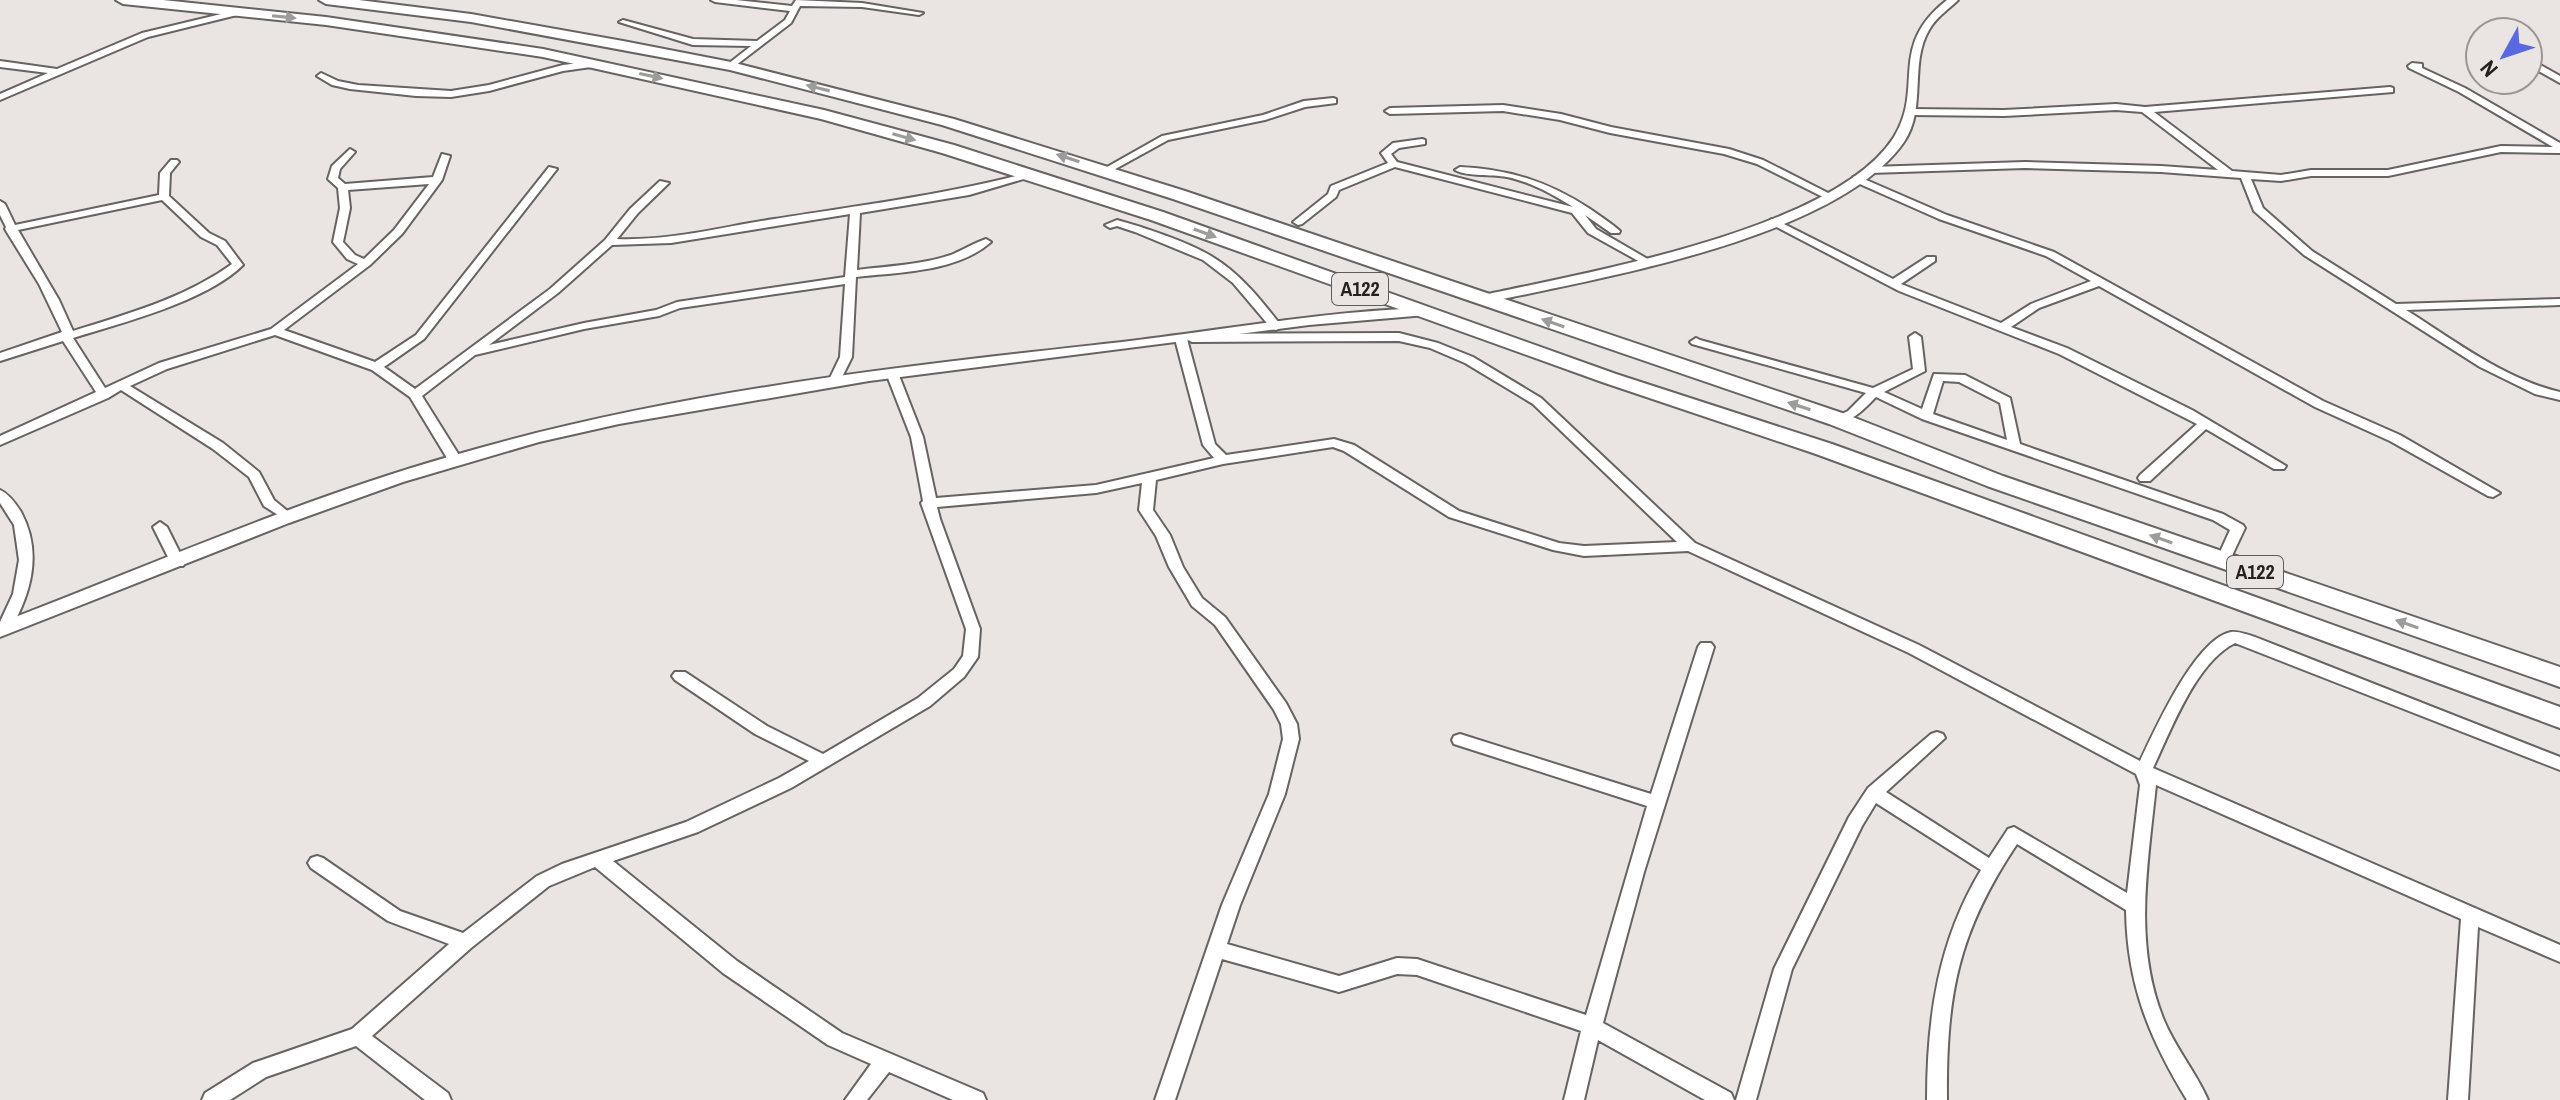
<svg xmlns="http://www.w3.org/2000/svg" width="2560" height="1100" viewBox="0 0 2560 1100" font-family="'Archivo Narrow',sans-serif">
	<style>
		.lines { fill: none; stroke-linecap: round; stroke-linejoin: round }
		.street-casing { stroke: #676360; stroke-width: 4 }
		.secondary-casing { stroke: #676360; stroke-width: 4 }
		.highway-casing { stroke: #676360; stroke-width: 4 }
		.street { fill: #fff; fill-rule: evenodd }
		.secondary { fill: #fff; fill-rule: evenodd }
		.highway { fill: #fff; fill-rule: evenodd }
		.oneway { fill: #9c9c9b }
		.labels { text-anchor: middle; stroke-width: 6; stroke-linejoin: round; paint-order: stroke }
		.shield { fill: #eae5e2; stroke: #5f5c5b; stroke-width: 2 }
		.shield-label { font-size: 20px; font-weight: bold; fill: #242221 }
	</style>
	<rect width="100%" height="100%" fill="#eae5e2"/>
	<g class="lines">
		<g class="street-casing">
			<g id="street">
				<path d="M711 0H736L792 6 796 0 862 3 923 13 919 15 862 7 800 6 791 23 731 69 727 66 728 64 751 46 693 45 619 22 623 20 693 39 757 41 785 20 790 11 715 2Z"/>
				<path d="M238 10 242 12 241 14 148 37 0 100V94L48 73 0 67V61L57 69 142 33Z"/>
				<path d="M2528 58 2560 76V83L2528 65Z"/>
				<path d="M595 61 598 62V66L563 71 489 91 451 97 416 96 350 89 332 85 317 76 321 73 338 81 358 85 451 91 489 85 563 65Z"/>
				<path d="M2412 63 2422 64V68L2465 88 2560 143V153L2501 152 2388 176H2311L2281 181 2251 179 2263 208 2312 251 2396 304 2560 299V305L2406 310C2454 340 2504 379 2560 392V400L2535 394 2480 367 2304 255 2254 211 2241 178 2161 172 2025 168 1870 173 1865 170 1870 167 2025 162 2161 166 2218 170 2142 112 2116 110 2004 116 1910 115 1905 112 1910 109 2004 110 2116 104 2145 107 2390 87 2393 88V92L2154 112 2232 171 2281 175 2311 170H2388L2501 146 2553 147 2459 92 2409 68 2408 66Z"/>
				<path d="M1333 98 1336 99V103L1305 107 1265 120 1168 140 1108 173 1100 171 1162 136 1263 115 1304 101Z"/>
				<path d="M1503 105 1561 114 1611 127 1729 149 1763 160 1834 196 1825 198 1757 164 1724 154 1610 133 1560 120 1503 111 1390 114 1385 111 1390 108Z"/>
				<path d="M1422 139 1425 140V144L1399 148 1391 154 1397 162 1573 207C1552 194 1531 182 1507 177 1491 174 1468 177 1455 170L1460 167C1509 169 1549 182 1590 209 1600 216 1611 223 1620 231L1619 233H1611L1585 215 1596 229 1651 261 1646 264 1642 263 1588 233 1572 213 1395 167 1339 190 1336 197 1302 224 1298 225 1293 222 1328 194 1331 186 1388 163 1381 153 1393 143Z"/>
				<path d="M350 149 355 152 340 169 338 178 345 184 433 177 442 154 450 156 442 180 402 234 370 265 284 330 375 362 416 335 549 167 557 169 424 339 384 367 415 389 550 289 605 240 630 209 660 181 669 183 638 213 617 239C670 241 722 227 774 219 863 205 944 195 1032 172L1037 175 969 195 860 213 857 270C888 266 921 265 951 255 963 250 974 243 986 239L991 242C957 272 900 272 856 277L852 357 838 385H830L828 382 840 357 845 284 680 308 659 316 584 329 475 355 422 396 462 460 455 464 450 463 410 397 372 370 275 335 167 369 130 386 223 443 259 472 274 500 296 518 289 522 264 506 249 477 213 449 121 390 108 398 0 445V436L96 392 63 341 0 361V353L62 332 39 284 5 229 6 227 0 215V201L5 204 15 225 159 195 160 173 171 160H177L179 162 170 173 169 196 209 233 225 241 243 265C207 301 122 323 73 338L105 388 159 363 271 329 358 264 347 259 333 242 340 208 338 188 328 179 332 166ZM429 184 394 230 364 259 355 255 343 242 350 208 348 190ZM162 200 201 237 217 245 232 264C185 298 127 314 73 331L59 300 18 230ZM850 214 845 277 677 302 656 310 584 323 489 345 558 293 612 245 671 243Z"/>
				<path d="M1857 176 1947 215 2054 252 2323 401 2400 435 2500 493 2493 497 2488 496 2390 441 2315 407 2099 286 2039 308 2011 327 2067 348 2192 410 2286 466 2284 469H2274L2206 429 2150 481H2140L2138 478 2140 475 2197 424 2059 354 1899 291 1767 222 1772 219 1776 220 1893 279 1927 257H1935V261L1901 284 2001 323 2031 304 2091 281 2046 256 1939 219 1853 181V177Z"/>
				<path d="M1117 220C1143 227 1188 242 1211 256 1240 273 1262 301 1282 327L1276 330 1272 329 1233 283 1203 260 1135 232 1117 226 1110 228 1105 225Z"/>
				<path d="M1399 333 1438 343 1473 357 1541 398 1695 543 1919 645 2140 761C2155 730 2195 639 2231 632 2239 631 2248 635 2255 637L2560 757V770L2235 643C2196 662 2171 730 2153 768L2560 945V962L2478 927 2468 1100H2448L2461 919 2156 785C2148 863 2133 943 2163 1018 2175 1048 2196 1072 2208 1100H2187C2149 1038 2127 984 2126 910L2017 844C1958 932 1946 995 1947 1100H1927C1927 1018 1938 941 1981 870L1876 803 1862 826 1792 969 1756 1100H1736L1774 969 1849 817 1868 788 1931 734 1937 732 1943 734 1945 738 1886 792 1989 858 2008 829 2014 827 2127 893 2140 785 2136 774 1909 653 1688 551 1584 556 1553 550 1449 517 1344 451 1333 447 1223 464 1156 480 1153 510 1170 535 1183 567 1202 598 1225 617 1286 703 1297 724 1299 739 1285 794 1240 905 1227 944 1339 976 1397 958 1417 959 1586 1015 1647 806 1454 744 1452 740 1454 736 1460 734 1651 794 1698 647 1701 643H1711L1714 647 1644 872 1603 1023 1731 1093 1734 1100H1705L1598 1040 1584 1100H1564L1581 1031 1417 975 1397 974 1339 992 1222 959 1175 1100H1155L1222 905 1269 794 1283 739 1281 724 1274 710 1215 625 1192 606 1169 567 1156 536 1139 510 1142 483 1096 493 937 507 940 519 980 629 978 657 964 677 930 706 791 788 698 832 613 861 737 961 842 1033 983 1093 986 1100H953L889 1072 867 1100H845L871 1064 828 1045 723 973 595 867 549 886 471 948 372 1036 448 1093 451 1100H425L356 1046 266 1077 230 1100H202L205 1093 253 1063 352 1029 449 944 388 921 311 868 308 863 311 858 317 856 323 858 400 911 463 933 537 876 562 864 686 822 779 778 809 761 755 734 675 680 672 676 675 672H685L767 726 823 754 918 698 954 669 963 656 966 629 921 503 923 501 911 437 886 373 888 370H896L898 373 923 437 936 498 1096 485 1214 458 1203 445 1175 339 1177 337 1186 338 1192 334ZM1187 339 1192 342 1399 341 1430 348 1465 363 1533 404 1677 542 1584 546 1559 543 1459 511 1354 445 1334 439 1226 455 1215 444Z"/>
				<path d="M1915 333 1921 337 1925 371 1884 392 1922 409 1934 374 1965 375 2010 398 2020 444 2223 514 2243 525 2245 528 2228 564 2223 566 2216 561 2230 530 2213 520 1922 419 1876 397C1863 410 1852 423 1833 422L1831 419 1848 411 1866 393 1692 344 1690 342 1696 338 1700 340 1873 388 1913 369 1909 337ZM1943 381 1959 382 2000 403 2007 440 1933 414Z"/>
				<path d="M0 490C9 494 16 504 21 512 43 553 31 594 9 632H0V622L13 594 19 560 14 525 0 503Z"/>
				<path d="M160 522 167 527 185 563 183 566H173L171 563 153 527Z"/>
			</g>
		</g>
		<g class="secondary-casing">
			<g id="secondary">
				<path d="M1947 0H1958C1948 10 1936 17 1929 30 1909 64 1927 108 1904 142 1837 239 1595 279 1484 303L1477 299 1484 295C1588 272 1835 230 1894 137 1925 87 1887 47 1947 0Z"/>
				<path d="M1421 308 1428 312 1426 315 1309 325 869 381 619 424 539 442 403 482 289 523 0 637V623C149 566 295 501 448 457 667 392 895 367 1122 342 1222 330 1320 312 1421 308Z"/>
			</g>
		</g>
		<g class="highway-casing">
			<g id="highway">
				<path d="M116 0H163L326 17 543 49 824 110 954 145 1163 212 1616 374 1832 444 2560 707V728L1816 454 1602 382 1151 220 942 153 821 119 543 57 326 25 123 4Z"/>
				<path d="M319 0H359L471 14 623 41 731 62 954 119 1185 191 1845 414 2003 476 2560 667V687L1987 486 1829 424 1173 199 942 125 730 70 471 22 326 4Z"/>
			</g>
		</g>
		<use href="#street" class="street"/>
		<use href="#secondary" class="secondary"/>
		<use href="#highway" class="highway"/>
	</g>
	<defs><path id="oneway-solid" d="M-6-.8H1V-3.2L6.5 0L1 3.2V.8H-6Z" transform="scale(2)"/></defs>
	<g class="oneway">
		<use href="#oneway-solid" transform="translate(284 17) rotate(6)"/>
		<use href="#oneway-solid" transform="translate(651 76) rotate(12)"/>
		<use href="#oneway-solid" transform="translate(818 88) rotate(-166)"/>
		<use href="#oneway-solid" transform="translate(904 137) rotate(16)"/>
		<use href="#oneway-solid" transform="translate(1068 158) rotate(-162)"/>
		<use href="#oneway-solid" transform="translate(1205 233) rotate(20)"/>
		<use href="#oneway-solid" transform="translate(1553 323) rotate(-161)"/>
		<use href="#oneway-solid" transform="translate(1799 406) rotate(-162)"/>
		<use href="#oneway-solid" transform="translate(2161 539) rotate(-161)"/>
		<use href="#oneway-solid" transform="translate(2407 624) rotate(-161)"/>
	</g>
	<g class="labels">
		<g class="shield">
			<rect x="1332" y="273" width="56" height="32" rx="6"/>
			<rect x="2227" y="556" width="56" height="32" rx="6"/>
		</g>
		<g class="shield-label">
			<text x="1360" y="296">A122</text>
			<text x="2255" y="579">A122</text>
		</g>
	</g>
	<g transform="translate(2504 56) rotate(230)"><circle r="38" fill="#eae5e2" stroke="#9b9795" stroke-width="2"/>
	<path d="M0-6L14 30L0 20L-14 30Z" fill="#596ae0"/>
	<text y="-12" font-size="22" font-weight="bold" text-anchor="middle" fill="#242221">N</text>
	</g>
</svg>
